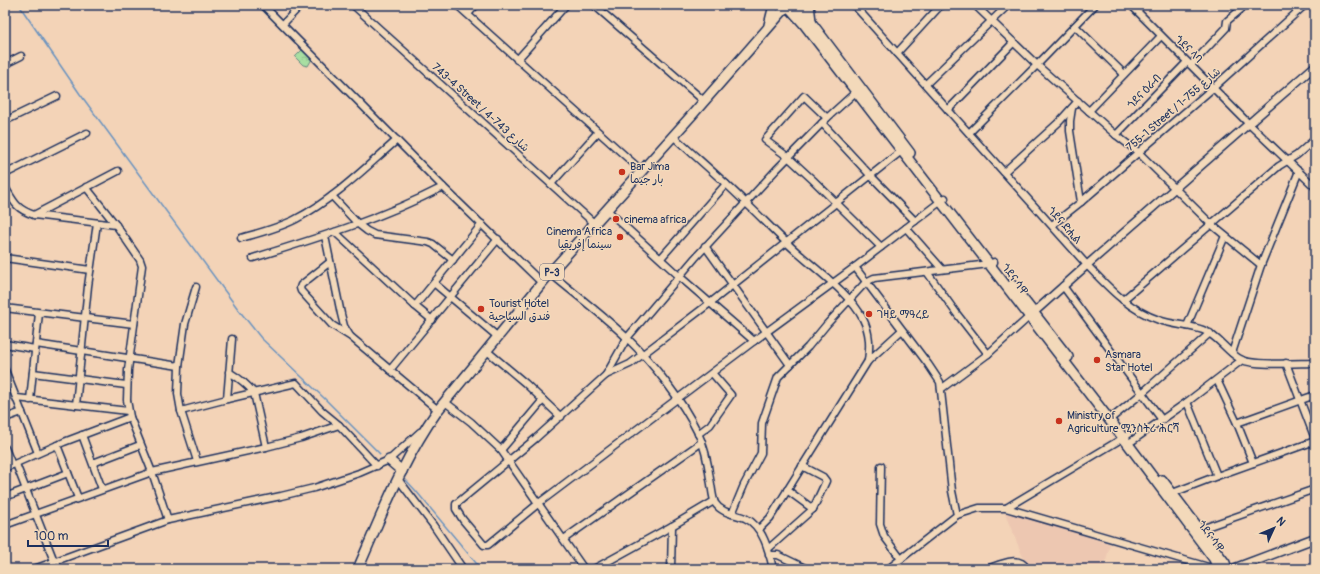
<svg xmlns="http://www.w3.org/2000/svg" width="1320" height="574" viewBox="0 0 1320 574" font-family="Pangolin,'Playpen Sans Arabic','Noto Sans Ethiopic',sans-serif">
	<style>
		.built { fill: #edc7b1 }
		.forest { fill: url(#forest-crowns); stroke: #628780 }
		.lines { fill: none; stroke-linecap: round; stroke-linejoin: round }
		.stream { stroke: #6b93bf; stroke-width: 1.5 }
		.minor-casing { stroke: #1b2f5e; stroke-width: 9 }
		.tertiary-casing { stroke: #1b2f5e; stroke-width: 10 }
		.secondary-casing { stroke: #1b2f5e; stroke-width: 11 }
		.primary-casing { stroke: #1b2f5e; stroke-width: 12 }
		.minor { stroke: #f3d9ba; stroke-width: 6 }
		.tertiary { stroke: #f3d9ba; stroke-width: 7 }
		.secondary { stroke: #f3d9ba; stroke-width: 8 }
		.primary { stroke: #f3d9ba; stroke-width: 9 }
		.poi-dot { fill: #c8321e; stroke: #f3d9ba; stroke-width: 1.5 }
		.labels { text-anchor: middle; stroke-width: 3; stroke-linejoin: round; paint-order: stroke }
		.shield { fill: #f3d9ba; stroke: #5c627a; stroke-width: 1 }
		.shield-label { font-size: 10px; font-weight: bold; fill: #1b2f5e }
		.street-label { font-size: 11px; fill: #1b2f5e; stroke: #f3d9ba }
		.poi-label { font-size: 11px; fill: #1b2f5e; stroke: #f3d9ba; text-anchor: start }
	</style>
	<defs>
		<pattern id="forest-crowns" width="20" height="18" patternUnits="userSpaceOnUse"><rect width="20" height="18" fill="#a8dfa2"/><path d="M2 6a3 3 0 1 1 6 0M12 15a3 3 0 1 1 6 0" fill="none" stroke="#90c08e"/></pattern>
	</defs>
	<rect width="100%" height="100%" fill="#f3d3b7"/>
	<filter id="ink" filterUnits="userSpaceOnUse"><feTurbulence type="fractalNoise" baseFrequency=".025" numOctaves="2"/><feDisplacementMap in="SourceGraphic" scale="8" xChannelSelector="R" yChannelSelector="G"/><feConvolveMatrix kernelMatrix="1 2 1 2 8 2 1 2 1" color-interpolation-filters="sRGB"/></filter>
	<g filter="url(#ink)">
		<path class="built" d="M1011 511 1110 544 1104 569H1028L1005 514Z"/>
		<path class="forest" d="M302 50 312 59 308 66 303 65 295 57Z"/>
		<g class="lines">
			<g class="stream">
				<path d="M19 5 80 94 238 309 261 338 324 398 380 454"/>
				<path d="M406 480 416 491 481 569"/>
			</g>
			<g class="minor-casing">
				<g id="minor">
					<path d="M263 5 443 187 542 283"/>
					<path d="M353 5 595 224"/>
					<path d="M457 5 642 171"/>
					<path d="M594 5 704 101"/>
					<path d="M854 5 1087 265C1108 287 1129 310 1159 320 1173 325 1189 325 1203 330 1219 336 1227 353 1242 360 1254 366 1299 363 1315 363"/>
					<path d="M975 5 1037 65 1116 135 1138 152 1212 225 1261 265"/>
					<path d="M1131 5 1249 124 1315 187"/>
					<path d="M468 14 476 5"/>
					<path d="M283 24 301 5"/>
					<path d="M1075 26 1124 74"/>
					<path d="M897 53 941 5"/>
					<path d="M517 60 566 5"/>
					<path d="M5 64 21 56"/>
					<path d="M1191 65 1226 28 1227 21 1246 5"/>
					<path d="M926 84 1008 5"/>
					<path d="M1072 108 1070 121V131L1081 202"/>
					<path d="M948 110 1014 42"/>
					<path d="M1089 111 1161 36"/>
					<path d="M827 118 804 96 765 140 788 157 813 180 881 247"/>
					<path d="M5 121 57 96"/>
					<path d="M822 123 870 175 915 221"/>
					<path d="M969 133 1037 65 1095 5"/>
					<path d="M1116 135 1187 62"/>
					<path d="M673 136C698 159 723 180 747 204 760 216 773 230 786 242 808 264 850 292 863 319 870 333 870 346 868 361"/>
					<path d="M904 149 710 303 630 364 606 375 535 439 456 504V509L463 520 484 545H488L539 503 754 341 855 267 945 198"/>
					<path d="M1004 172 1059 122 1078 101"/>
					<path d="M5 174 87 133"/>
					<path d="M551 184 598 132"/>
					<path d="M5 187C14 202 16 209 34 215L116 225"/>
					<path d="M86 187 116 225 140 260 142 266 128 370 127 400 130 417 152 472 168 520"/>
					<path d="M332 196 358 224 367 231 375 235 428 242 433 244 453 260"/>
					<path d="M607 210 679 276 754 341"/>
					<path d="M34 215 118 171"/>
					<path d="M1052 225 1081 202 1213 88 1305 5"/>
					<path d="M906 228 942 269"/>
					<path d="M335 232 415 306"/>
					<path d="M325 236 341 314 344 326 350 336"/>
					<path d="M241 238C259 233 279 228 296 219 334 199 365 168 397 140"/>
					<path d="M705 246 790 365"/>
					<path d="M5 258 90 270"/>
					<path d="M253 258C318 238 383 218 443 187"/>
					<path d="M661 258 726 184"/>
					<path d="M330 262 301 285 300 288 301 291 332 325 351 337 438 410"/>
					<path d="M855 267 928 364 940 382 952 491 957 515 888 569"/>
					<path d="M927 272 957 314 988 354"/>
					<path d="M550 273C576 295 603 315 627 338 653 363 682 400 698 433 705 447 708 463 710 479 712 487 712 497 715 503 721 513 735 514 745 518 763 526 769 551 773 569"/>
					<path d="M435 284 498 337"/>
					<path d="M1063 286 1162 420"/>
					<path d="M196 287 185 324 179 366 178 394 181 411 197 461"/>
					<path d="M1123 300 1279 166 1297 155 1315 139"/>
					<path d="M5 308 134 324"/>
					<path d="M432 320 415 306 482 224"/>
					<path d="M1187 326 1225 236"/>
					<path d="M5 344 35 349"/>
					<path d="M36 344 179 366"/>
					<path d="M487 351 525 383 561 417"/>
					<path d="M1232 353 1261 265 1299 171"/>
					<path d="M1286 363 1315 439"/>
					<path d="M5 370 38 453"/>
					<path d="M390 370 498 239"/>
					<path d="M229 372C239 378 247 384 254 393L266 447"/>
					<path d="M33 373 126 385"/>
					<path d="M606 375 627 338 695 258 776 170 827 118 858 90"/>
					<path d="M1217 380 1237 423 1253 463"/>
					<path d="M941 389 988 354 1029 317"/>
					<path d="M17 398 128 411"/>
					<path d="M227 399 232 339"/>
					<path d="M30 400 39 313"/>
					<path d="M445 402 471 422 501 450 584 569"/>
					<path d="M1187 402 1217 476"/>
					<path d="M76 405 88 286 97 223"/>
					<path d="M181 411 227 399 296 383 322 411 339 425 377 466"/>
					<path d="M1113 417 1141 394 1210 333"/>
					<path d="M5 418 22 412"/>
					<path d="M1237 423 1315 395"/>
					<path d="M698 434 710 425 731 395 712 373"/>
					<path d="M82 435 102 489"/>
					<path d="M1132 441 1187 402 1242 360"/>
					<path d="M57 445 78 498"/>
					<path d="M5 448 12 465"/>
					<path d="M501 450 543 400"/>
					<path d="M93 463 140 445"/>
					<path d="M16 464 54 561"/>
					<path d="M881 466 880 524 884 536 901 559"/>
					<path d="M5 468 64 442 130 417"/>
					<path d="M398 479 433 525 463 569"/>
					<path d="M787 490 813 509"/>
					<path d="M1170 494 1217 476 1315 441"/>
					<path d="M5 497 68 473"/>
					<path d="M1006 508 1128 435"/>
					<path d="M732 514 744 485 761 453 762 423 778 377 808 347 827 324 866 282 874 278 989 264 994 262"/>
					<path d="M957 515 979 508H1006L1215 569"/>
					<path d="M5 525 152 472 266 447 301 438 339 425"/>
					<path d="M759 529 770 518 868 361 902 330"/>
					<path d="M1198 530 1315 489"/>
					<path d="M564 539 702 442"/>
					<path d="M768 549 813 509 826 481 823 477 802 466"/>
					<path d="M769 555H778L807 569"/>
					<path d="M34 569 168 520 281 496 314 488 359 473 389 460 420 432"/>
					<path d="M594 569 672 526 714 501"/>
					<path d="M671 569 672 526"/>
					<path d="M987 569C999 565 1019 554 1027 569"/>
				</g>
			</g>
			<g class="tertiary-casing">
				<path id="tertiary" d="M1031 315 1087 265 1315 66"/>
			</g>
			<g class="secondary-casing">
				<path id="secondary" d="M1233 569 1315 538"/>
			</g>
			<g class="primary-casing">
				<g id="primary">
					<path d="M787 5 804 24 1128 444 1214 559 1218 569"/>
					<path d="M798 5 910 153"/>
					<path d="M809 5 811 21"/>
					<path d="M769 25 774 5"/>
					<path d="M1012 285 1068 357"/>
					<path d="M389 460 402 471"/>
					<path d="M1162 480 1225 563 1227 569"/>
					<path d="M358 569C382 514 403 459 438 410L550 273 692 115 788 5"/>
				</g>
			</g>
			<use href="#minor" class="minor"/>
			<use href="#tertiary" class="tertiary"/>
			<use href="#secondary" class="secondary"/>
			<use href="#primary" class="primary"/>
		</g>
	</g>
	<g class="poi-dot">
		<circle cx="622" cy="172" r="4"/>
		<circle cx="616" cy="219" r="4"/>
		<circle cx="620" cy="237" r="4"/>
		<circle cx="481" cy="309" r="4"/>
		<circle cx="869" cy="314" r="4"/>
		<circle cx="1097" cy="360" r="4"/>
		<circle cx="1059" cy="421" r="4"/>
	</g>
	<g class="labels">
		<rect class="shield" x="540" y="264" width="24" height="16" rx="3"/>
		<g class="shield-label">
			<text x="552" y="276">P-3</text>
		</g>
		<g class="street-label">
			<text transform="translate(1189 49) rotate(45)" y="4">ጎደና ላባ</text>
			<text transform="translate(1144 91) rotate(-46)" y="4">ጎደና ዕራብ</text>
			<text transform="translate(481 107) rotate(42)" y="4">743-4 Street / شارع 743-4</text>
			<text transform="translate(1173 109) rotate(-41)" y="4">755-1 Street / شارع 755-1</text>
			<text transform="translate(1065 225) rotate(48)" y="4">ጎደና ድሒል</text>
			<text transform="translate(1015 279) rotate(53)" y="4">ጎደና ሳዋ</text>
			<text transform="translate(1211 536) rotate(53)" y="4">ጎደና ሳዋ</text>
		</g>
		<g class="poi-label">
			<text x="630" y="170">Bar Jima<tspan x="630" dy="13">بار جيما</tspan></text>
			<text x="624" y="223">cinema africa</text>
			<text x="612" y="235" text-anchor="end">Cinema Africa<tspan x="612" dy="13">سينما إفريقيا</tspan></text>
			<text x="489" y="307">Tourist Hotel<tspan x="489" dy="13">فندق السياحية</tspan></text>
			<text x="877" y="318">ገዛይ ማዓረይ</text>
			<text x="1105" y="358">Asmara<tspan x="1105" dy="13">Star Hotel</tspan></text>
			<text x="1067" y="419">Ministry of<tspan x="1067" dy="13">Agriculture ሚንስትሪ ሕርሻ</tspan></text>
		</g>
	</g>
	<rect width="1320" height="574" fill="none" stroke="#f3d9ba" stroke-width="20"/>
	<rect x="10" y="10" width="1300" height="554" fill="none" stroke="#1b2f5e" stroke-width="1.5" filter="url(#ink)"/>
	<g transform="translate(1274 528) rotate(46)" stroke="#f3d9ba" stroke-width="3" paint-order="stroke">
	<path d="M0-3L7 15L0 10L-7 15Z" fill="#1b2f5e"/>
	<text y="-6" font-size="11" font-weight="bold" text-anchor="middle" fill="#1b2f5e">N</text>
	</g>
	<path d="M28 540v6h80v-6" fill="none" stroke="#1b2f5e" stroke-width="2"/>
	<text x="34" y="540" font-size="12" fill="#1b2f5e" stroke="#f3d9ba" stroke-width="3" paint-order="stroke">100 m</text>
</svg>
